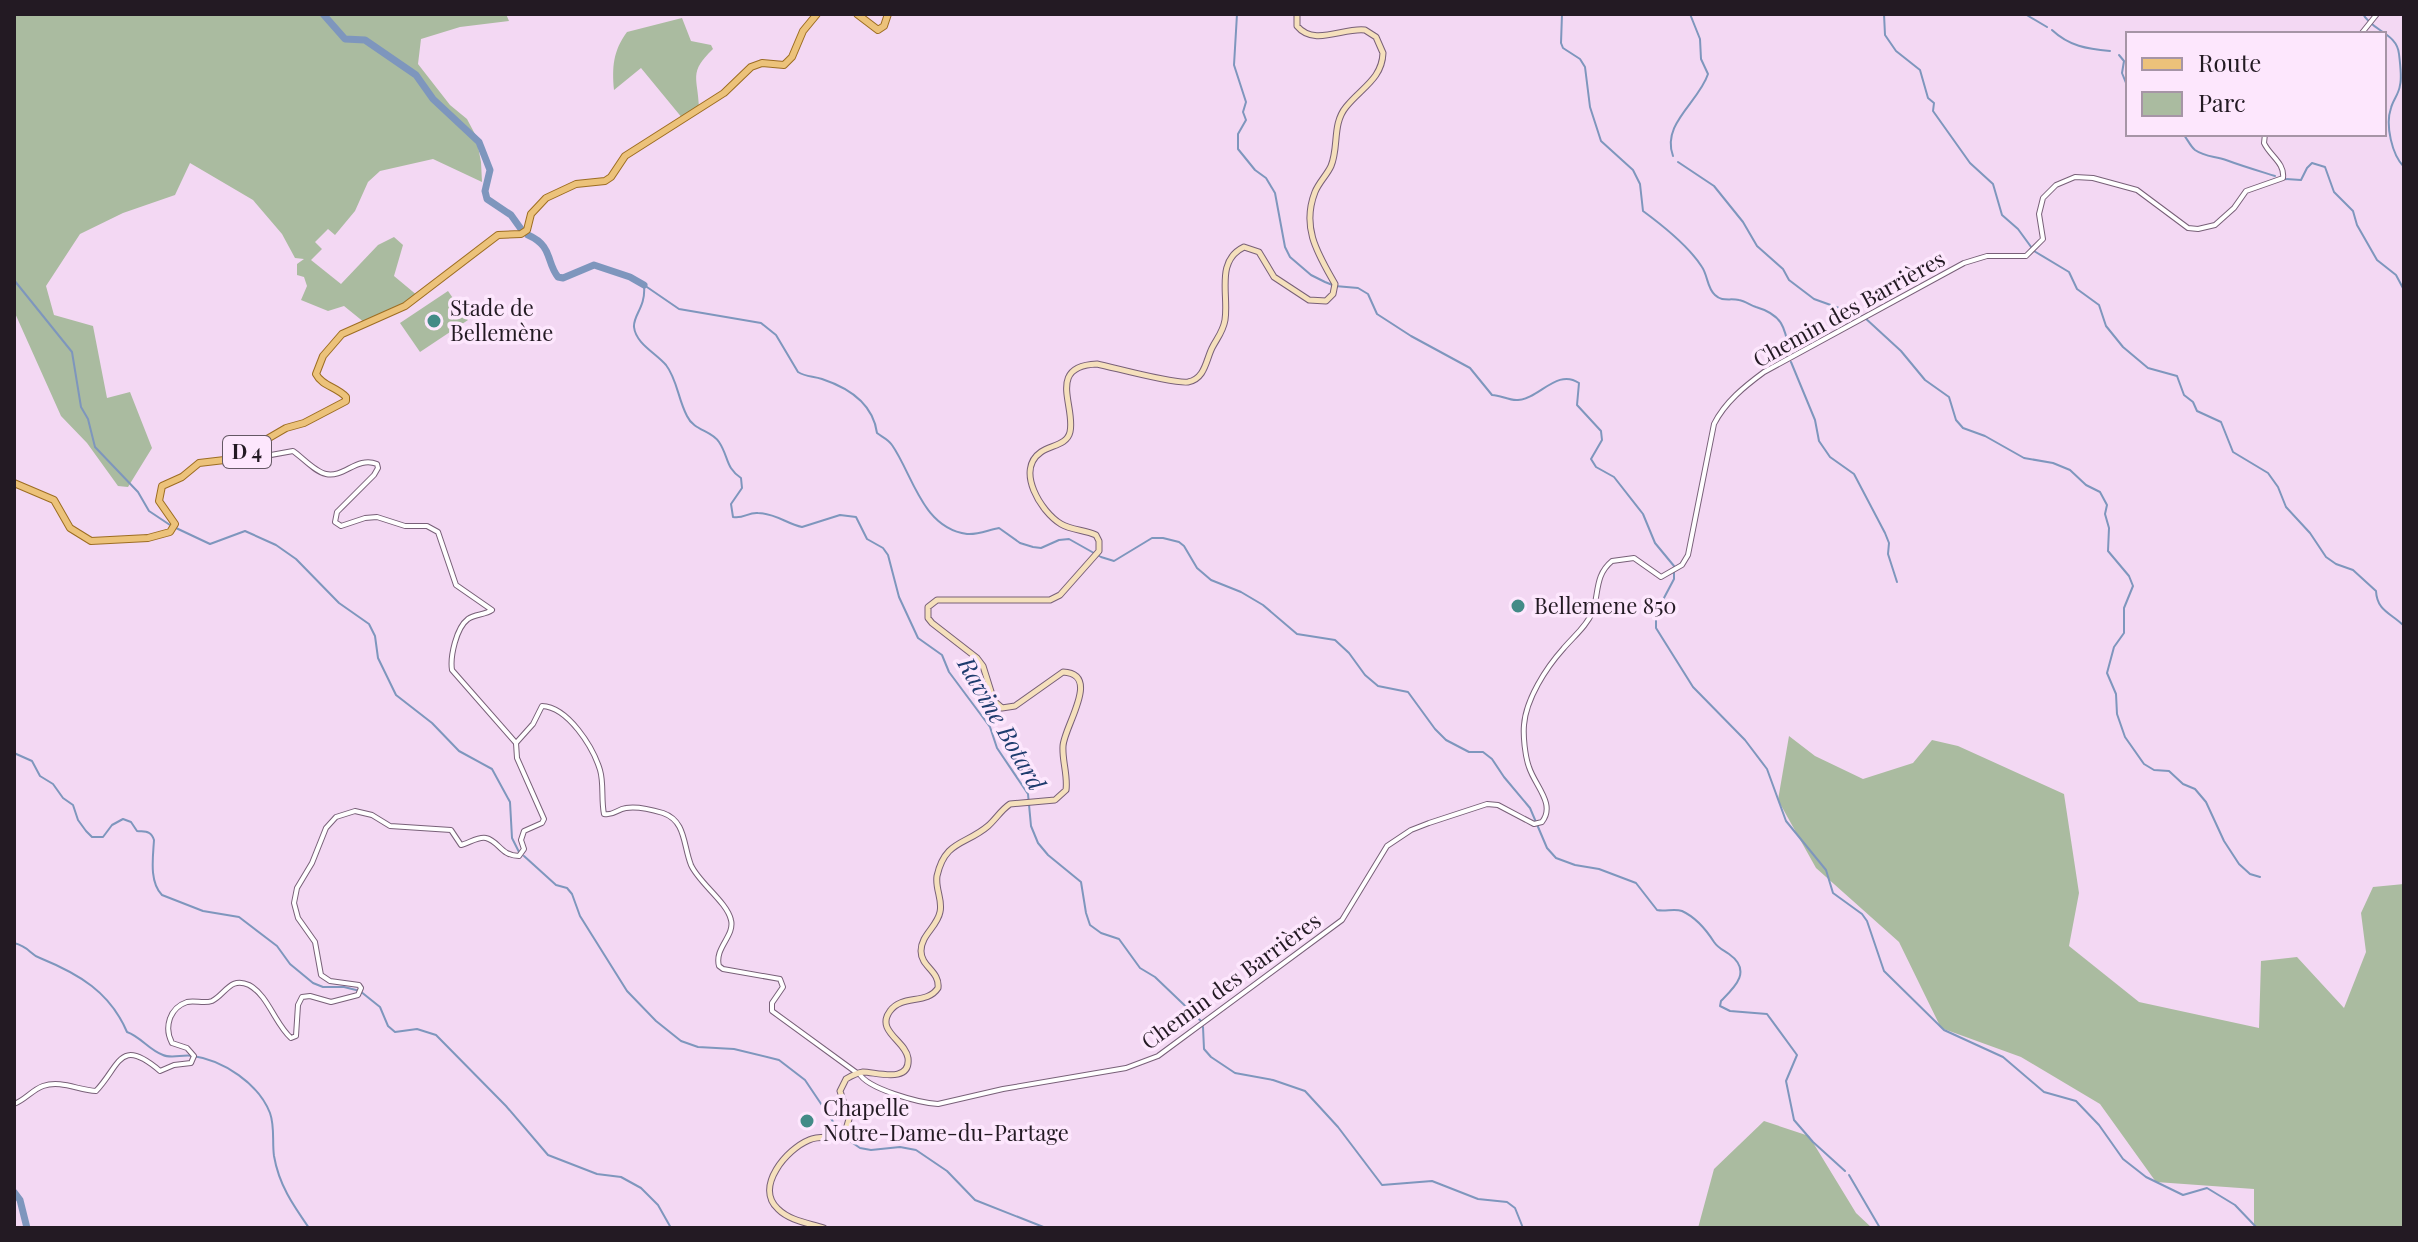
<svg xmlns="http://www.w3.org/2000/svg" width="2418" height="1242" viewBox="0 0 2418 1242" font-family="'Playfair Display',serif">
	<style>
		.green { fill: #aabba0 }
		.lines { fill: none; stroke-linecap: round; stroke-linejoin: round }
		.stream { stroke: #7e96bd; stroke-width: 2 }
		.river { stroke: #7e96bd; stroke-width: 7 }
		.tertiary-casing { stroke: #786078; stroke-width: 6 }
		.secondary-casing { stroke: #786078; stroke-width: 7 }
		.primary-casing { stroke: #9d6d22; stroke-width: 8 }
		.tertiary { stroke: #fff; stroke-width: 4 }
		.secondary { stroke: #f5e0bc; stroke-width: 5 }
		.primary { stroke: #ecc27a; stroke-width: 6 }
		.poi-dot { fill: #438b87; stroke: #fde7fd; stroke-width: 3 }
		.labels { text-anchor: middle; stroke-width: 7; stroke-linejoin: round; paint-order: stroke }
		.shield { fill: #fde7fd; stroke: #645864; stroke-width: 2 }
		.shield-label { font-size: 20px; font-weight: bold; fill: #231a23 }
		.poi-label { font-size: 22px; fill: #231a23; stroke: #fde7fd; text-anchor: start }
		.street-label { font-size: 22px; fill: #231a23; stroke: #fde7fd }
		.water-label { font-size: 24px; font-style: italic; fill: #1e3c6e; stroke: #fde7fd }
	</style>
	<rect width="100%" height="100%" fill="#f3d8f3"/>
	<g class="green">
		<path d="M14 14H506L509 21 460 27 421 39 418 64 450 105 467 119 476 136 481 162 482 182 433 159 380 171 368 182 355 211 335 235 328 229 315 242 322 249 311 260 341 284 378 245 394 237 403 245 394 276 418 296 365 323 344 306 328 311 301 300 307 286 304 277 297 275V264L304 259 295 258 282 234 253 200 190 163 175 195 123 213 80 234 46 286 54 315 93 326 107 398 130 392 152 448 128 487 118 486 87 443 61 416 14 311Z"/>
		<path d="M682 18 691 41 711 45 713 49C688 73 698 77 699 108L683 119 641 68 614 90C612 67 613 51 627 32Z"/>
		<path d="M448 291 468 320 420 352 400 323Z"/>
		<path d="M1789 736 1815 756 1863 779 1913 763 1932 740 1958 746 2064 794 2079 893 2069 946 2139 1002 2259 1028 2261 961 2297 957 2344 1008 2366 952 2361 913 2373 887 2404 884V1228H2254V1189L2156 1182 2100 1104 2021 1057 1941 1028 1899 942 1816 868 1778 800Z"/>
		<path d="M1764 1121 1809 1136 1856 1213 1872 1228H1698L1714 1169Z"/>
	</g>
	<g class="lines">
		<g class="stream">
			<path d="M1237 14 1234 65 1246 102 1243 112 1246 120 1238 134V149L1255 170 1266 178 1275 193 1285 247 1290 257 1311 275 1325 282 1335 286 1358 288 1368 294 1377 314 1411 336 1470 368 1492 395C1501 395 1509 401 1518 400 1539 399 1557 368 1579 383L1577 405 1601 431 1602 440 1591 459 1596 467 1614 477 1643 514 1655 543 1674 566V579L1656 613V628L1693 687 1745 740 1767 769 1786 821 1826 870 1833 893 1862 914 1867 921 1884 971 1944 1030 2003 1057 2044 1092 2076 1101 2099 1125 2123 1159 2146 1177 2183 1195 2207 1188 2235 1205 2257 1228"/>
			<path d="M1562 14 1561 43 1563 48 1580 59 1585 67 1590 107 1601 141 1633 170 1640 184 1643 211C1662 225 1690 248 1702 267 1708 276 1707 288 1715 295 1722 302 1730 298 1739 300 1745 301 1750 305 1756 307 1783 315 1785 328 1790 353"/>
			<path d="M1884 14 1885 35 1896 51 1920 70 1928 98 1934 103 1933 111 1970 163 1993 184 2002 215 2018 229 2034 251 2069 272 2077 289 2099 305 2106 326 2123 347 2148 368 2177 376 2184 395 2193 402 2197 411 2221 422 2233 452 2268 473 2278 487 2286 507 2310 533 2326 557 2336 564 2353 570 2376 591C2377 611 2391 613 2404 626"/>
			<path d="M2025 14 2047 27"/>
			<path d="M2363 14C2372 31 2397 33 2399 54 2400 62 2402 78 2400 85 2399 94 2393 100 2391 108 2385 125 2392 155 2404 167"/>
			<path d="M2052 30C2069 46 2087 49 2110 51"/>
			<path d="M2119 55 2124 61 2122 73 2128 88"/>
			<path d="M2183 134C2187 138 2190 146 2195 150 2205 157 2215 156 2226 160 2242 166 2259 171 2275 176"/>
			<path d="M1673 156C1661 124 1699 102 1708 74L1701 59 1700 39 1690 14"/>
			<path d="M1678 162 1714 186 1743 222 1757 246 1783 269 1789 280 1814 299 1864 317 1901 351 1925 380 1949 397 1956 420 1963 428 1985 436 2024 458 2053 463 2070 470 2086 485 2100 492 2107 505 2105 514 2109 528 2108 551 2129 576 2133 586 2124 608V633L2114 647 2107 673 2116 694 2117 714 2125 737 2144 764 2154 770 2169 771 2183 784 2195 789 2206 802 2224 841 2239 864 2250 874 2260 877"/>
			<path d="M2284 179 2301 180 2307 168 2312 163 2325 167 2334 192 2353 211 2357 225 2377 260 2396 275 2404 290"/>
			<path d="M14 280 72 352 81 407 88 419 95 447 138 492 149 511 170 525"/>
			<path d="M644 285 679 309 761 323 776 335 798 372C806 377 813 376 822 379 849 388 873 403 877 433 882 437 888 439 892 445 913 475 922 528 967 534 978 535 988 530 999 528L1020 543 1033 547 1041 548 1059 540 1069 539 1101 557 1114 561 1152 538H1163L1179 542 1184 546 1197 568 1211 580 1241 592 1263 605 1297 634 1335 640 1349 653 1365 675 1378 686 1408 692 1435 729 1446 740 1469 752H1483L1492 759 1504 777 1530 808 1547 848 1556 858 1575 865 1599 869 1636 883 1657 910C1665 912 1674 908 1682 911 1695 917 1707 931 1714 942 1718 948 1723 950 1729 954 1753 971 1734 988 1721 1001L1720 1006 1730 1011 1767 1014 1797 1055 1786 1081 1794 1120 1813 1142 1845 1171"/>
			<path d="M644 286C646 307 633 315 634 327 636 344 656 353 666 365 677 379 678 399 687 416 694 431 711 430 719 442 729 457 725 467 741 478L742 488 731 504 733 517C744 519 748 512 758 513 775 513 787 524 802 527L840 515 856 517 867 539 883 548 888 555 899 597 918 638 942 655 949 672 990 727 997 748 1028 794 1031 826 1038 843 1048 855 1081 882 1086 913 1090 925 1101 933 1119 939 1140 968 1155 977 1201 1021"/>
			<path d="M1791 362 1815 420 1819 441 1830 457 1854 474 1885 533 1889 543 1888 554 1897 582"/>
			<path d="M176 528 210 544 245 531 276 545 296 559 339 603 369 624 375 636 378 658 396 695 432 723 459 751 492 769 510 802 512 838 519 852"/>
			<path d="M14 753 32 761 40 776 53 784 63 798 73 805 78 820 86 831 92 837H103L112 825 123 819 131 822 137 831C145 832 151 830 154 840 153 857 149 882 162 895L203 911 239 917 277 946 290 964 313 983 323 987H344L360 991 380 1007 388 1026 395 1032 417 1029 436 1035 506 1106 548 1155 597 1174 621 1177 641 1188 658 1205 671 1228"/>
			<path d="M524 856 556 885 567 888 572 894 580 916 627 991 656 1021 681 1041 698 1047 734 1049 779 1060 805 1080 840 1132"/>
			<path d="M14 943C30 947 29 954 40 958 79 974 110 992 127 1032 141 1037 149 1050 163 1055 171 1059 184 1054 193 1056 223 1060 259 1084 270 1113 275 1127 272 1142 274 1156 279 1185 293 1205 309 1228"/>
			<path d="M1203 1027 1204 1049 1211 1057 1235 1073 1273 1080 1305 1091 1338 1127 1382 1185 1432 1181 1478 1199 1507 1202 1515 1208 1523 1228"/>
			<path d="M844 1137 860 1148 871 1150 900 1147 916 1150 947 1171 975 1200 1046 1228"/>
			<path d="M1849 1175 1880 1228"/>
		</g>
		<g class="river">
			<path d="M323 14 345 39 365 40 416 75 433 99 479 142 490 170 485 191 487 199 511 215 521 229"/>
			<path d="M528 235C553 246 546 262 558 277L563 278 594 265 630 277 644 285"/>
			<path d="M14 1192 20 1200 27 1228"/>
		</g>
		<g class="tertiary-casing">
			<g id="tertiary">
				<path d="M2361 34 2377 14"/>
				<path d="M233 459 238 461 293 451C302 457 315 472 326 474 344 478 357 456 377 464L378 468 374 475 337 512 335 522 341 526 365 518 377 517 405 526H427L438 532 456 585 492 610C485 615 475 614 468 619 456 628 450 657 452 670L516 743"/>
				<path d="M516 743 533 724 542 706C568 707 593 747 600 770 604 783 601 800 604 814 614 816 617 809 626 808 637 806 653 810 663 813 686 821 683 845 691 865 699 883 727 902 731 920 735 936 714 948 719 966L723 969 780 979 783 987 772 1003V1011L857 1073"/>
				<path d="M859 1073C867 1089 920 1103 938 1104L1003 1089 1126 1068 1158 1056 1342 920 1387 846 1411 830 1429 823 1487 804 1498 805 1534 824 1542 822C1556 804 1535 786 1529 767 1525 756 1523 736 1524 725 1526 699 1546 668 1563 649 1573 637 1587 626 1593 611 1599 592 1595 575 1612 561L1634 558 1661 577 1682 565 1688 555 1714 424C1725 402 1745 386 1764 372L1964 263 1987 256H2026L2043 239 2039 214 2043 198 2056 185 2075 177 2093 178 2137 190 2188 228 2198 229 2215 225 2234 208 2246 191 2283 178C2285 163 2270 156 2264 143L2265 134"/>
				<path d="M14 1104C25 1100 32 1090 43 1086 61 1080 78 1090 96 1091 120 1066 119 1036 160 1071L174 1065 191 1063 194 1056 187 1048 172 1043C164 1028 169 1008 187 1002 195 1000 204 1004 212 1001 225 995 230 976 249 985 268 995 275 1024 291 1038L296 1036 298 1005 302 997 310 996 331 1002 358 995 361 988 359 985 330 981 321 975 315 942 298 918 294 903 297 888 312 863 326 828 336 817 355 811 372 815 390 826 451 830 461 845C469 843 479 836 486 838 499 841 501 856 519 856L524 849 521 840 524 831 542 823 544 819 517 758 516 743"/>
			</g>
		</g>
		<g class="secondary-casing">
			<path id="secondary" d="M824 1228C809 1223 790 1221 778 1209 754 1187 787 1149 809 1140 822 1134 834 1141 845 1133L849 1119 840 1091 846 1079C851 1076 856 1073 863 1072 876 1072 911 1084 908 1058 906 1041 875 1031 890 1011 902 994 927 1005 938 988 940 971 921 967 921 951 921 935 937 927 940 912 943 900 935 889 937 876 945 840 966 845 988 826 996 819 1001 810 1010 804L1055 800 1066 790C1068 775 1062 761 1063 746 1064 726 1102 674 1063 672L1015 706 1002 708 994 701 983 666 977 658 932 623 928 618V607L937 600H1050L1060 595 1099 551V541L1096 535C1085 530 1071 530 1061 524 1041 512 1015 470 1041 452 1051 445 1067 445 1070 432 1076 407 1046 366 1097 364 1116 368 1173 384 1188 382 1205 379 1206 360 1212 348 1217 338 1223 332 1225 320 1229 295 1215 261 1244 247L1259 252 1274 277 1309 300 1326 301 1333 294 1335 284C1318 254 1301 228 1315 192 1319 182 1327 175 1331 166 1339 147 1332 124 1346 107 1361 88 1382 79 1383 53L1376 37 1365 30C1344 27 1314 47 1297 26V14"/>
		</g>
		<g class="primary-casing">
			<g id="primary">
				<path d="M857 14 878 30 884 26 888 14"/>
				<path d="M14 483 54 500 70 528 91 541 148 538 170 532 175 524 159 501 162 486 182 477 199 463 233 459 286 428 304 423 346 401V397C337 387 322 386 316 374L323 356 342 334 405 306 498 235 521 234 527 230 531 214 546 198 576 184 605 181 611 177 625 156 724 93 751 67 762 63 784 65 792 57 803 31 817 14"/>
			</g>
		</g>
		<use href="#tertiary" class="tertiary"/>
		<use href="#secondary" class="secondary"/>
		<use href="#primary" class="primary"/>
	</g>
	<g class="poi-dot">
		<circle cx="434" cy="321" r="8"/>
		<circle cx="1518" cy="606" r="8"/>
		<circle cx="807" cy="1121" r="8"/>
	</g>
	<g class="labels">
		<rect class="shield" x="223" y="436" width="48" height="32" rx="6"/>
		<g class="shield-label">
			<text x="247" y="459">D 4</text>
		</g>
		<g class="poi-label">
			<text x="450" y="316">Stade de<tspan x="450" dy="25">Bellemène</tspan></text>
			<text x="1534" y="614">Bellemene 850</text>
			<text x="823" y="1116">Chapelle<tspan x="823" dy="25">Notre-Dame-du-Partage</tspan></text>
		</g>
		<g class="street-label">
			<text transform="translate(1849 309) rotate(-29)" y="8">Chemin des Barrières</text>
			<text transform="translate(1231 981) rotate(-36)" y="8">Chemin des Barrières</text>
		</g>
		<g class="water-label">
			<text transform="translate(1001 724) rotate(60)" y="8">Ravine Botard</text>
		</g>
	</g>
	<rect width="2418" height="1242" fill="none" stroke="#231a23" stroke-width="32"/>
	<rect x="2126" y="32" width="260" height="104" fill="#fde7fd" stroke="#a695a6" stroke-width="2"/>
	<rect x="2142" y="58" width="40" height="12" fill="#ecc27a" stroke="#a695a6" stroke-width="2"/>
	<text x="2198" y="72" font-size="24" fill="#231a23">Route</text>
	<rect x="2142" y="92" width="40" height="24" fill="#aabba0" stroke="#a695a6" stroke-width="2"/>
	<text x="2198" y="112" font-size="24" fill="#231a23">Parc</text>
</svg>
